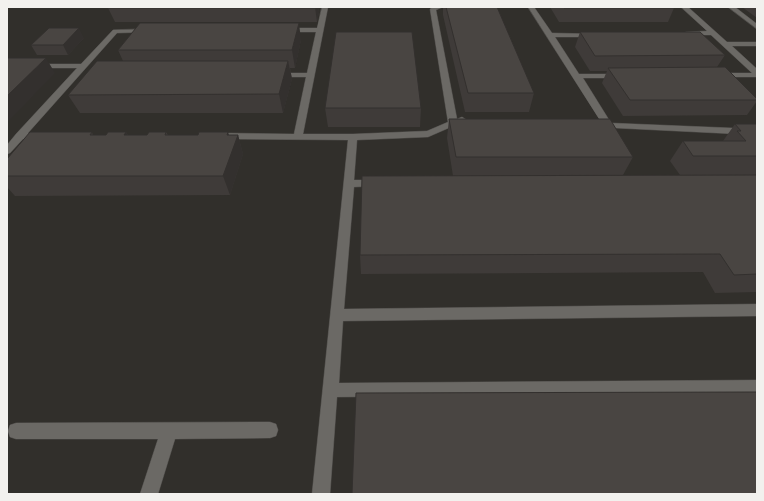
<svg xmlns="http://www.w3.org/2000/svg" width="764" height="501" viewBox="0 0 764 501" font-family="Overpass,sans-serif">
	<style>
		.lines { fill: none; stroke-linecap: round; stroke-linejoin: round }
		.minor-casing { stroke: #4d4b48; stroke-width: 1 }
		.minor { fill: #6b6965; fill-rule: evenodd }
		.wall { fill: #3f3b39 }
		.shaded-wall { fill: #33302e }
		.building { fill: #494542; stroke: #33302e }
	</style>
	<rect width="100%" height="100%" fill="#312f2b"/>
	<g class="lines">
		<g class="minor-casing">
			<g id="minor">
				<path d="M322 7H328L303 134H353L427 131 448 122 430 9 433 7H443L436 10 457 119 462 117 467 120 428 137 357 140 354 180H378L383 183 378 186 354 187 344 309 757 304V316L343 321 339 383 757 380V394L337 397 330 494H312L348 140 223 139 218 136 223 133 294 134 306 77H274L270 75 274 73H307L316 32H283L280 30 283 28H317Z"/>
				<path d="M528 7H534L552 33 596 34 598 35 594 37H555L579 74H620L624 76 620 78H583L611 123 757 129V135L595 127V123L601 122Z"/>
				<path d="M681 7H688L727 42H757V46H732L757 69V77H714V73H752L711 35H684L682 34 686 32 707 31Z"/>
				<path d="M728 7H735L757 24V29Z"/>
				<path d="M149 29 151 30V32L117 33 28 133 46 134V138L23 139 10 153 7 154V145L16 134 77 68H7V64H81L113 30Z"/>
				<path d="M270 422 276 424 278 430 276 436 270 438 175 439 158 494H140L158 439H16L10 437 8 431 10 425 16 423Z"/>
			</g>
		</g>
		<use href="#minor" class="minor"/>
	</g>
	<g class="wall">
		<path d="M109 7H318L319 12 317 22H115L108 8Z"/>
		<path d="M443 7H497L534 93 529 112H465L443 15Z"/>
		<path d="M550 7H673L674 8 668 22H559Z"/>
		<path d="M742 7H757V18Z"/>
		<path d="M580 32 725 55 717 67 757 99V101L747 115 623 116 602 83 607 71H590L575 47Z"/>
		<path d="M84 38 68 55H37L31 45Z"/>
		<path d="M301 40 295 68H290L292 79 283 113H80L68 95 123 61 118 50Z"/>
		<path d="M325 108H421L420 127H328Z"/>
		<path d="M449 119 633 157 623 175H757V292L715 293 703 272 361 274 360 255 453 176 447 138Z"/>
		<path d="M735 124H757V175H680L670 161 683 141H723Z"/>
		<path d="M92 132 93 135H106L126 132 128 135H147L166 132 168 135H238L243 154 230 195 15 196 7 187V159Z"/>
	</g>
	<g class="shaded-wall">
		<path d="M315 7H318L319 12 317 22Z"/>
		<path d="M299 23 301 40 295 68 292 50Z"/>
		<path d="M79 28 84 38 68 55 63 45Z"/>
		<path d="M46 58 55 73 7 123V96Z"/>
		<path d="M288 61 292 79 283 113 279 94Z"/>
		<path d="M126 132 136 151 124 135Z"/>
		<path d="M228 132 233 148 238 135 243 154 230 195 223 176 227 135Z"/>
	</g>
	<g class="building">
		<path d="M109 7H315V8H108Z"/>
		<path d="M446 7H497L534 93H468Z"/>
		<path d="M563 7H673L674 8H564Z"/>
		<path d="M140 23H299L292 50H118Z"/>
		<path d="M49 28H79L63 45H31Z"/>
		<path d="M336 32H412L421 108H325Z"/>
		<path d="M580 32H700L725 55 595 56Z"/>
		<path d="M7 58H46L7 96Z"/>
		<path d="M97 61H288L279 94 68 95Z"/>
		<path d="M725 67 757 99V100H630L608 68Z"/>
		<path d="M449 119H610L633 157H456Z"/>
		<path d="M735 124H757V156H693L683 141H746L737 131H741Z"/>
		<path d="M30 132H92L90 135H106L108 132H126L124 135H147L149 132H166L165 135H198L199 132H228L227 135H238L223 176H7V159Z"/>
		<path d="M757 175V274L734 275 720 254 360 255 362 176Z"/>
		<path d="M757 392V494H352L356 393Z"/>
	</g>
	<rect width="764" height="501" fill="none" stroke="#f2f1ee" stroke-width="16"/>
</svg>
